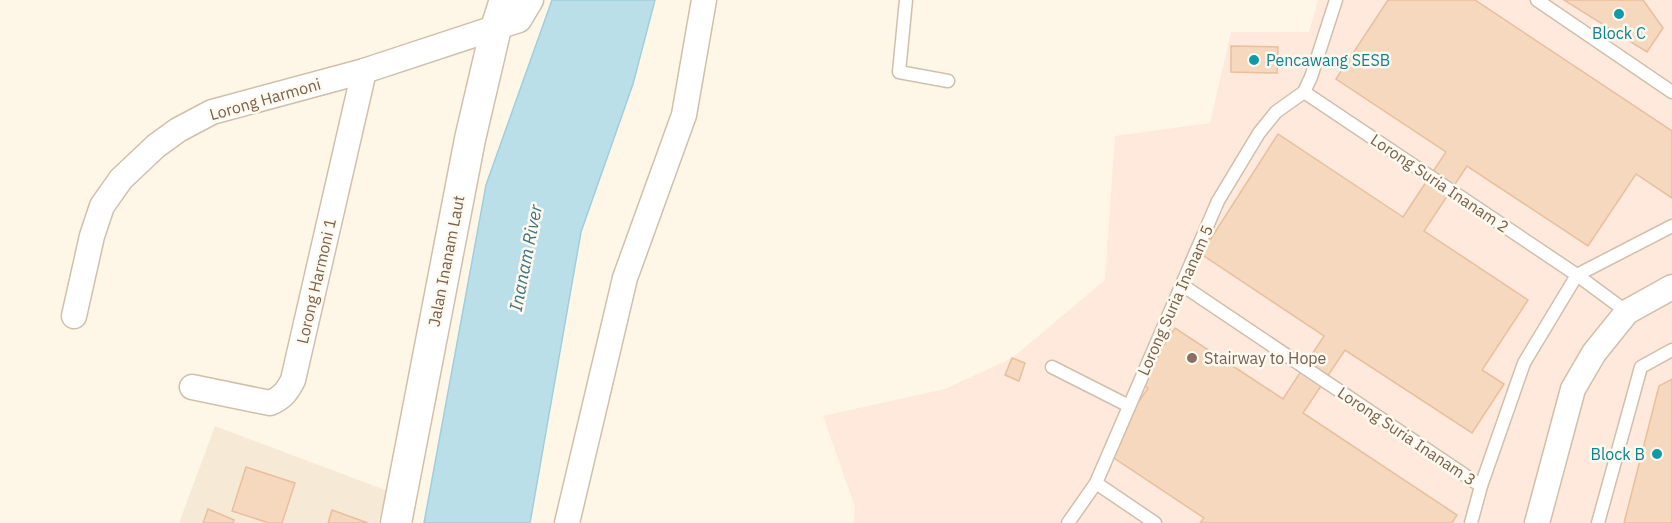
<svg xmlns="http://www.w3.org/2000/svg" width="1672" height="523" viewBox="0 0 1672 523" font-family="'IBM Plex Sans',sans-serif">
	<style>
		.residential { fill: #f6ead6 }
		.commercial { fill: #fee9dc }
		.water { fill: #bbdfe9; stroke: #a0cedc; stroke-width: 1.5 }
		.building { fill: #f5d8be; stroke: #e9bf9d; stroke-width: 1.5 }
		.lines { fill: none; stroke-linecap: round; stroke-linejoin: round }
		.service-casing { stroke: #d1bfac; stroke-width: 15 }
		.minor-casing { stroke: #d1bfac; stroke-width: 27 }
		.tertiary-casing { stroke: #d1bfac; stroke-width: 33 }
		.service { stroke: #fff; stroke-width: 12 }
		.minor { stroke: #fff; stroke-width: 24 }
		.tertiary { stroke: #fff; stroke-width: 30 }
		.culture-dot { fill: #0f9aa8; stroke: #fffaf0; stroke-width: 2 }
		.education-dot { fill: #8d6e63; stroke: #fffaf0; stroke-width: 2 }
		.labels { text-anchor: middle; stroke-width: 5; stroke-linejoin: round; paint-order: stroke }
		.culture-label { font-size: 16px; fill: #0d838f; stroke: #fffaf0 }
		.street-label { font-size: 16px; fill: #7a5f4a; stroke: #fffaf0 }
		.education-label { font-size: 16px; fill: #785e54; stroke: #fffaf0; text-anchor: start }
		.water-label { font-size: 18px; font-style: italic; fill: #3f7687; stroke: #fffaf0 }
	</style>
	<rect width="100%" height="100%" fill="#fef7e8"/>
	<path class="residential" d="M215 426 388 491 378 523H179Z"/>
	<path class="commercial" d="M1318 0H1672V523H854L855 507 823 416 945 389 1012 358 1105 280 1115 136 1210 123 1231 32H1309Z"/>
	<path class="water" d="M552 0H655L633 84 581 232 530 523H424L486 185Z"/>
	<g class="building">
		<path d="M1388 0H1475L1672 131V198L1636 174 1588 246 1467 166 1424 231 1528 300 1482 370 1504 384 1472 433 1345 350 1303 413 1457 515 1452 523H1200L1204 518 1105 452 1148 388 1139 382 1175 328 1283 399 1324 336 1201 254 1278 134 1403 217 1446 152 1336 79Z"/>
		<path d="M1564 0H1643L1663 28 1647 52Z"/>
		<path d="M1231 46 1278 47 1277 73 1231 72Z"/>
		<path d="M1012 358 1025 363 1019 381 1005 375Z"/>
		<path d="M1672 379V523H1624L1659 386Z"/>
		<path d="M246 467 295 483 282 523H269L232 511Z"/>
		<path d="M208 509 234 520 233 523H203Z"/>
		<path d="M332 510 368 523H328Z"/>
	</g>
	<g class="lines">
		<g class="service-casing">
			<g id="service">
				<path d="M906 0 899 72 948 81"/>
				<path d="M1537 0 1672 92"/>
				<path d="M1304 92 1577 275 1627 312"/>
				<path d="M1577 275 1672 226"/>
				<path d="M1182 285 1481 486"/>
				<path d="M1052 367 1129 406"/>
				<path d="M1096 483 1155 523"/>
				<path d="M1068 523 1096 483 1218 201 1259 133 1276 112 1304 92 1311 77 1336 0"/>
				<path d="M1471 523 1481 486 1524 363 1577 275"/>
				<path d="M1598 523 1641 367 1672 350"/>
			</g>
		</g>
		<g class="minor-casing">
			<g id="minor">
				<path d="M74 316 92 236 102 206 121 179 156 146 178 130 212 112 364 71 519 20 531 0"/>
				<path d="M192 387 270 403C282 398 287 392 293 380L364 71"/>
				<path d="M567 523 625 278 684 115 704 0"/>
				<path d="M1537 523 1573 389 1594 353 1627 312 1672 287"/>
			</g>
		</g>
		<g class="tertiary-casing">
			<path id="tertiary" d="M396 523 470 139 496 28 505 0"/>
		</g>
		<use href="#service" class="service"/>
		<use href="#minor" class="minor"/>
		<use href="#tertiary" class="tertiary"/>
	</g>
	<g class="culture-dot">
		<circle cx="1619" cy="14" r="6"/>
		<circle cx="1254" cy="60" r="6"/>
		<circle cx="1657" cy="454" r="6"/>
	</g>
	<circle class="education-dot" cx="1192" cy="358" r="6"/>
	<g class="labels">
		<g class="culture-label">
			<text x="1619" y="39">Block C</text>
			<text x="1266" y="66" text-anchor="start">Pencawang SESB</text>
			<text x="1645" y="460" text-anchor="end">Block B</text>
		</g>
		<g class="street-label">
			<text transform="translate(265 99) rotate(-16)" y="6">Lorong Harmoni</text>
			<text transform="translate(1440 183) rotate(34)" y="6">Lorong Suria Inanam 2</text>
			<text transform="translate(446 261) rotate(-79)" y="6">Jalan Inanam Laut</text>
			<text transform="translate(316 281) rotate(-77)" y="6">Lorong Harmoni 1</text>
			<text transform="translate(1175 300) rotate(-66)" y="6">Lorong Suria Inanam 5</text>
			<text transform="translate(1407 436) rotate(34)" y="6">Lorong Suria Inanam 3</text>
		</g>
		<g class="education-label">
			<text x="1204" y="364">Stairway to Hope</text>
		</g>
		<g class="water-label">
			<text transform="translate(526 258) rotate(-79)" y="6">Inanam River</text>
		</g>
	</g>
</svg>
